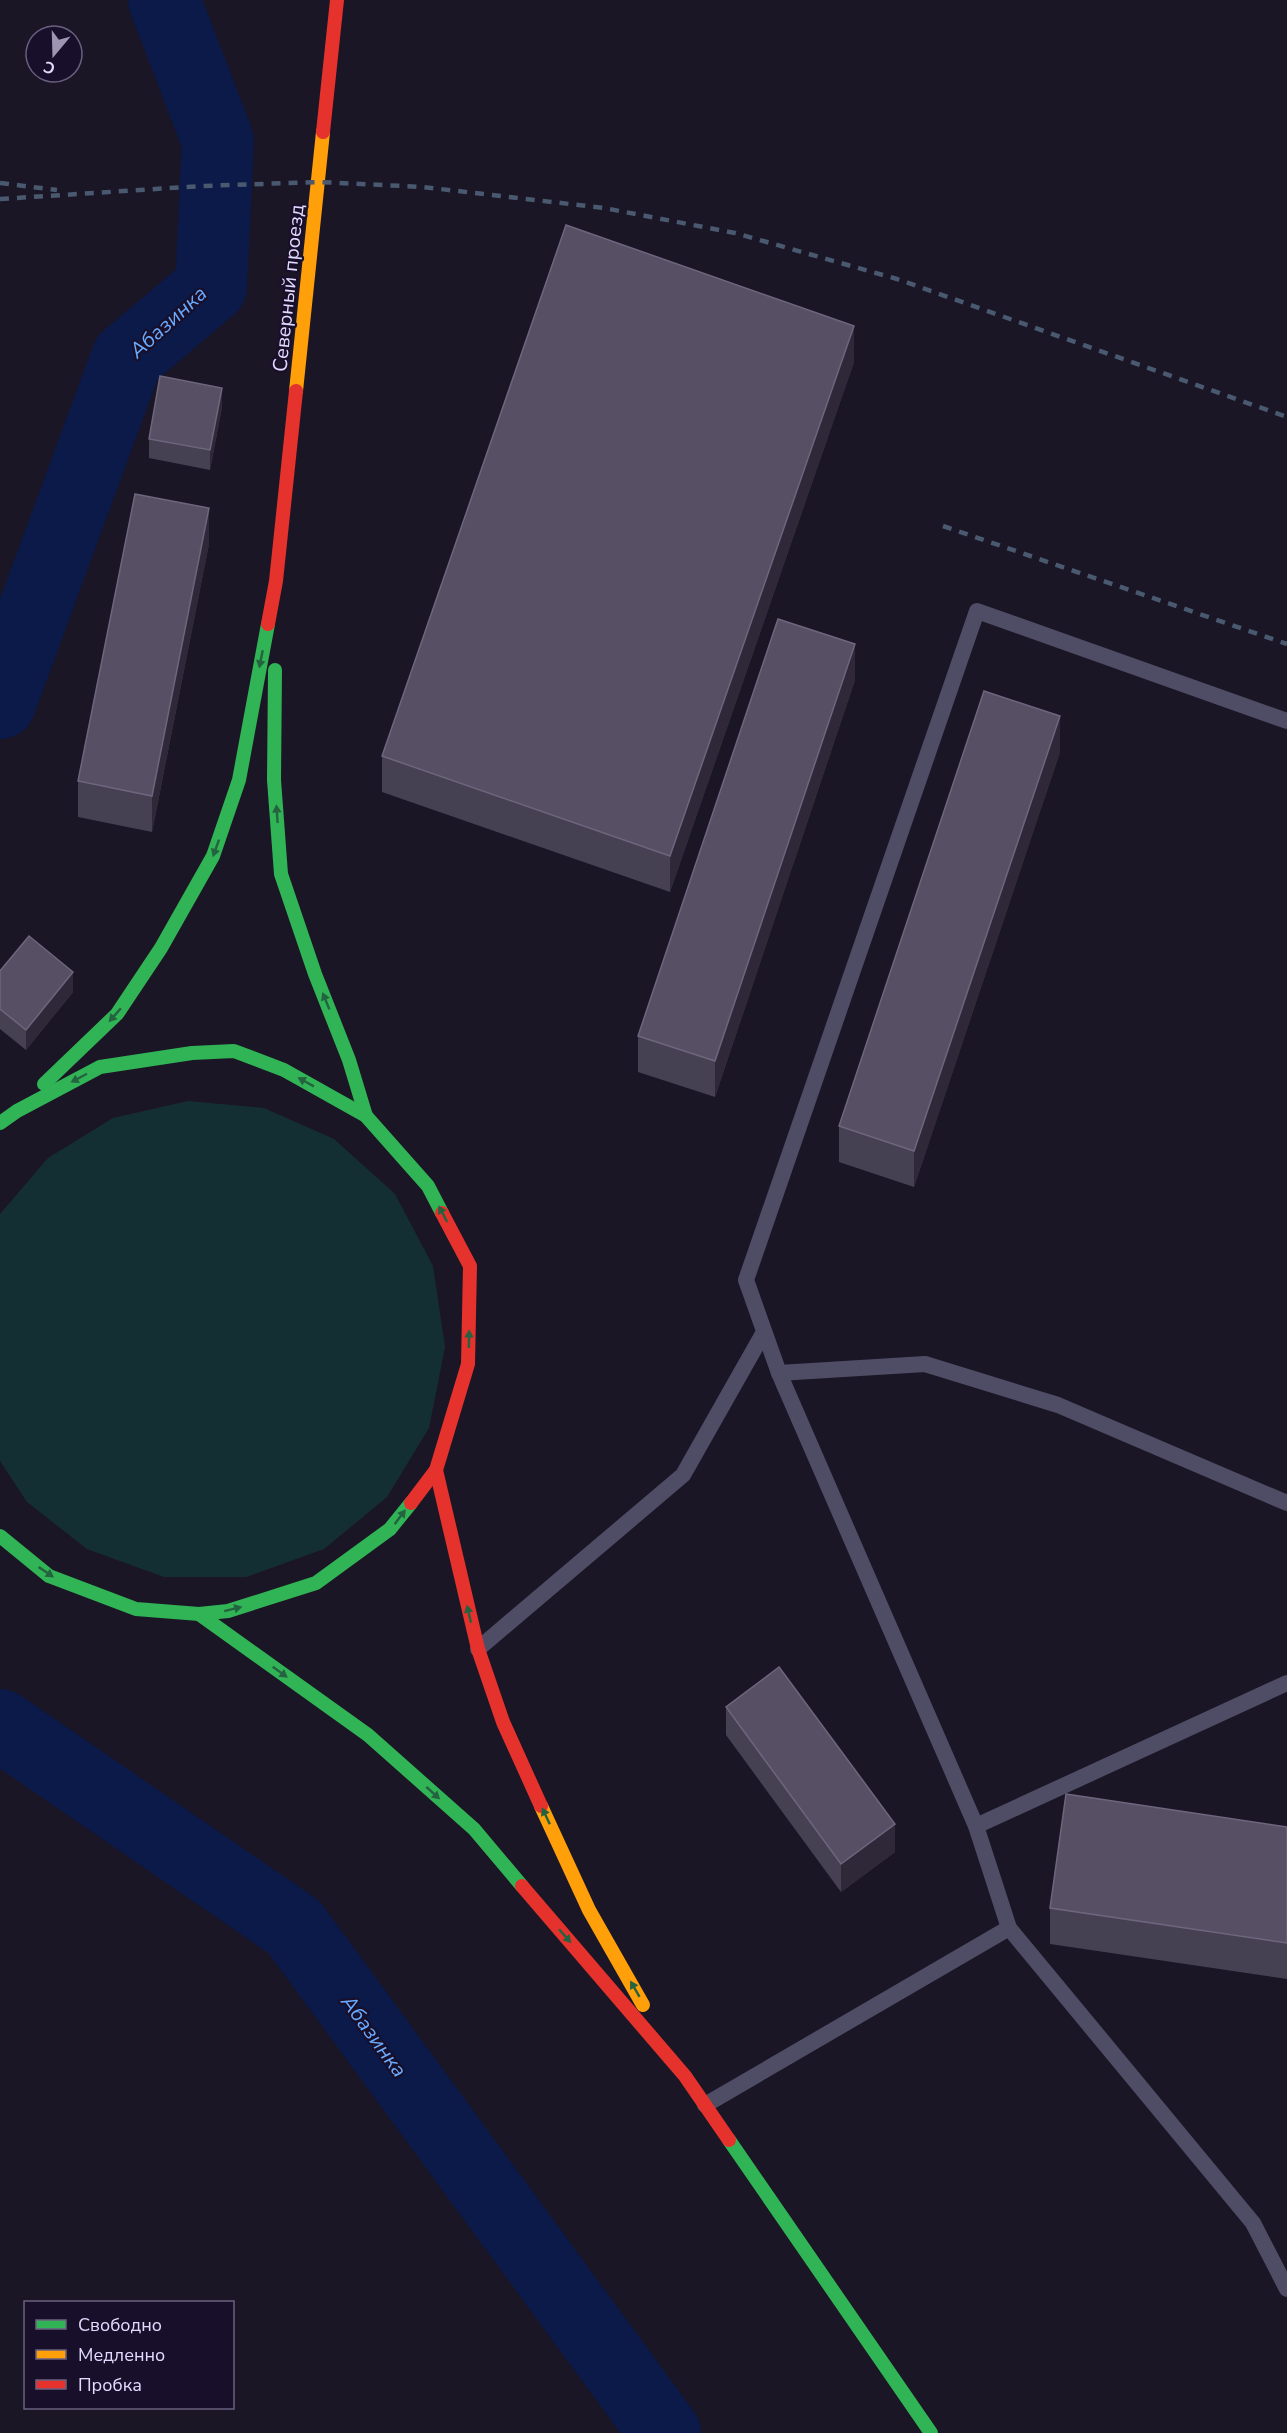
<svg xmlns="http://www.w3.org/2000/svg" width="1287" height="2433" viewBox="0 0 1287 2433" font-family="'Nunito Sans',sans-serif">
	<style>
		.green { fill: #142f34 }
		.lines { fill: none; stroke-linecap: round; stroke-linejoin: round }
		.river { stroke: #0b1a48; stroke-width: 72 }
		.lane { stroke: #4f4c66; stroke-width: 16 }
		.fast { stroke: #30b455; stroke-width: 14 }
		.slow { stroke: #ff9f0a; stroke-width: 14 }
		.jam { stroke: #e5322d; stroke-width: 14 }
		.rail { stroke: #495970; stroke-width: 4.5; stroke-dasharray: 9 8; stroke-linecap: butt }
		.wall { fill: #464053 }
		.shaded-wall { fill: #2e2839 }
		.building { fill: #575065; stroke: #6d667e; stroke-width: 1.5 }
		.oneway { fill: #246240 }
		.labels { text-anchor: middle; stroke-width: 4.5; stroke-linejoin: round; paint-order: stroke }
		.street-label { font-size: 20px; fill: #e3dbff; stroke: #18102b }
		.water-label { font-size: 21px; font-style: italic; fill: #69aaff; stroke: #18102b }
	</style>
	<rect width="100%" height="100%" fill="#1b1625"/>
	<path class="green" d="M188 1101 264 1108 334 1139 395 1194 433 1266 445 1347 429 1428 387 1497 324 1549 246 1577H164L87 1549 27 1502 0 1461V1214L48 1158 113 1118Z"/>
	<g class="lines">
		<g class="river">
			<path d="M0 703 127 358 211 287 218 141 164 0"/>
			<path d="M0 1725 294 1927 665 2433"/>
		</g>
		<g class="lane">
			<path d="M1287 721 977 611 746 1280 779 1373 976 1826 1009 1928 1253 2223 1287 2289"/>
			<path d="M779 1373 925 1364 1058 1405 1287 1503"/>
			<path d="M478 1649 683 1475 764 1332"/>
			<path d="M976 1826 1287 1683"/>
			<path d="M705 2105 1009 1928"/>
		</g>
		<g class="fast">
			<path d="M275 670 274 780 281 874 315 974 349 1060 366 1116"/>
			<path d="M44 1084 117 1014 161 948 213 856 239 780 268 624"/>
			<path d="M0 1123 17 1111 100 1067 192 1053 234 1051 284 1070 366 1116 428 1186 442 1213"/>
			<path d="M0 1536 49 1576 136 1609 199 1614 228 1611 316 1583 390 1529 411 1503"/>
			<path d="M199 1614 368 1735 474 1829 522 1886"/>
			<path d="M729 2140 931 2433"/>
		</g>
		<g class="slow">
			<path d="M296 391 323 132"/>
			<path d="M541 1806 589 1910 643 2005"/>
		</g>
		<g class="jam">
			<path d="M323 132 337 0"/>
			<path d="M268 624 276 581 296 391"/>
			<path d="M436 1470 478 1649 503 1722 541 1806"/>
			<path d="M411 1503 436 1470 468 1364 470 1266 442 1213"/>
			<path d="M522 1886 685 2076 729 2140"/>
		</g>
		<g class="rail">
			<path d="M0 183 57 190"/>
			<path d="M0 199 202 186 319 182 423 187 604 208 735 233 897 279 1287 417"/>
			<path d="M943 526 1287 644"/>
		</g>
	</g>
	<g class="wall">
		<path d="M854 362 670 892 382 792V756Z"/>
		<path d="M222 407 210 470 149 458V439Z"/>
		<path d="M209 544 152 832 78 817V781Z"/>
		<path d="M855 680 715 1097 638 1072V1036Z"/>
		<path d="M1060 752 914 1187 839 1162V1126Z"/>
		<path d="M0 971 73 992 26 1050 0 1029Z"/>
		<path d="M726 1707 895 1852 841 1892 726 1735Z"/>
		<path d="M1287 1827V1979L1050 1944V1908Z"/>
	</g>
	<g class="shaded-wall">
		<path d="M854 326V362L670 892V856Z"/>
		<path d="M222 388V407L210 470V450Z"/>
		<path d="M209 508V544L152 832V796Z"/>
		<path d="M855 644V680L715 1097V1061Z"/>
		<path d="M1060 716V752L914 1187V1151Z"/>
		<path d="M73 972V992L26 1050V1030Z"/>
		<path d="M895 1824V1852L841 1892V1864Z"/>
	</g>
	<g class="building">
		<path d="M566 225 854 326 670 856 382 756Z"/>
		<path d="M160 376 222 388 210 450 149 439Z"/>
		<path d="M135 494 209 508 152 796 78 781Z"/>
		<path d="M778 619 855 644 715 1061 638 1036Z"/>
		<path d="M984 691 1060 716 914 1151 839 1126Z"/>
		<path d="M29 936 73 972 26 1030 0 1009V971Z"/>
		<path d="M779 1667 895 1824 841 1864 726 1707Z"/>
		<path d="M1066 1794 1287 1827V1943L1050 1908Z"/>
	</g>
	<defs><path id="oneway-solid" d="M-6-.8H1V-3.2L6.5 0L1 3.2V.8H-6Z" transform="scale(1.5)"/></defs>
	<g class="oneway">
		<use href="#oneway-solid" transform="translate(261 659) rotate(101)"/>
		<use href="#oneway-solid" transform="translate(277 814) rotate(-94)"/>
		<use href="#oneway-solid" transform="translate(216 848) rotate(110)"/>
		<use href="#oneway-solid" transform="translate(326 1001) rotate(-112)"/>
		<use href="#oneway-solid" transform="translate(115 1015) rotate(131)"/>
		<use href="#oneway-solid" transform="translate(79 1078) rotate(152)"/>
		<use href="#oneway-solid" transform="translate(306 1082) rotate(-151)"/>
		<use href="#oneway-solid" transform="translate(443 1214) rotate(-118)"/>
		<use href="#oneway-solid" transform="translate(469 1339) rotate(-89)"/>
		<use href="#oneway-solid" transform="translate(400 1517) rotate(-53)"/>
		<use href="#oneway-solid" transform="translate(46 1572) rotate(34)"/>
		<use href="#oneway-solid" transform="translate(233 1609) rotate(-14)"/>
		<use href="#oneway-solid" transform="translate(469 1614) rotate(-103)"/>
		<use href="#oneway-solid" transform="translate(280 1672) rotate(36)"/>
		<use href="#oneway-solid" transform="translate(433 1793) rotate(42)"/>
		<use href="#oneway-solid" transform="translate(546 1816) rotate(-115)"/>
		<use href="#oneway-solid" transform="translate(565 1936) rotate(49)"/>
		<use href="#oneway-solid" transform="translate(635 1989) rotate(-120)"/>
	</g>
	<g class="labels">
		<g class="street-label">
			<text transform="translate(288 288) rotate(-84)" y="7">Северный проезд</text>
		</g>
		<g class="water-label">
			<text transform="translate(168 322) rotate(-42)" y="7">Абазинка</text>
			<text transform="translate(374 2036) rotate(54)" y="7">Абазинка</text>
		</g>
	</g>
	<rect x="24" y="2301" width="210" height="108" fill="#18102b" stroke="#696180" stroke-width="1.5"/>
	<rect x="36" y="2320" width="30" height="9" fill="#30b455" stroke="#696180" stroke-width="1.5"/>
	<text x="78" y="2331" font-size="18" fill="#e3dbff">Свободно</text>
	<rect x="36" y="2350" width="30" height="9" fill="#ff9f0a" stroke="#696180" stroke-width="1.5"/>
	<text x="78" y="2361" font-size="18" fill="#e3dbff">Медленно</text>
	<rect x="36" y="2380" width="30" height="9" fill="#e5322d" stroke="#696180" stroke-width="1.5"/>
	<text x="78" y="2391" font-size="18" fill="#e3dbff">Пробка</text>
	<g transform="translate(54 54) rotate(199)"><circle r="28" fill="#18102b" stroke="#696180" stroke-width="1.5"/>
	<path d="M0-4.5L10 22L0 15L-10 22Z" fill="#9d96b3"/>
	<text y="-9" font-size="16" font-weight="bold" text-anchor="middle" fill="#e3dbff">С</text>
	</g>
</svg>
